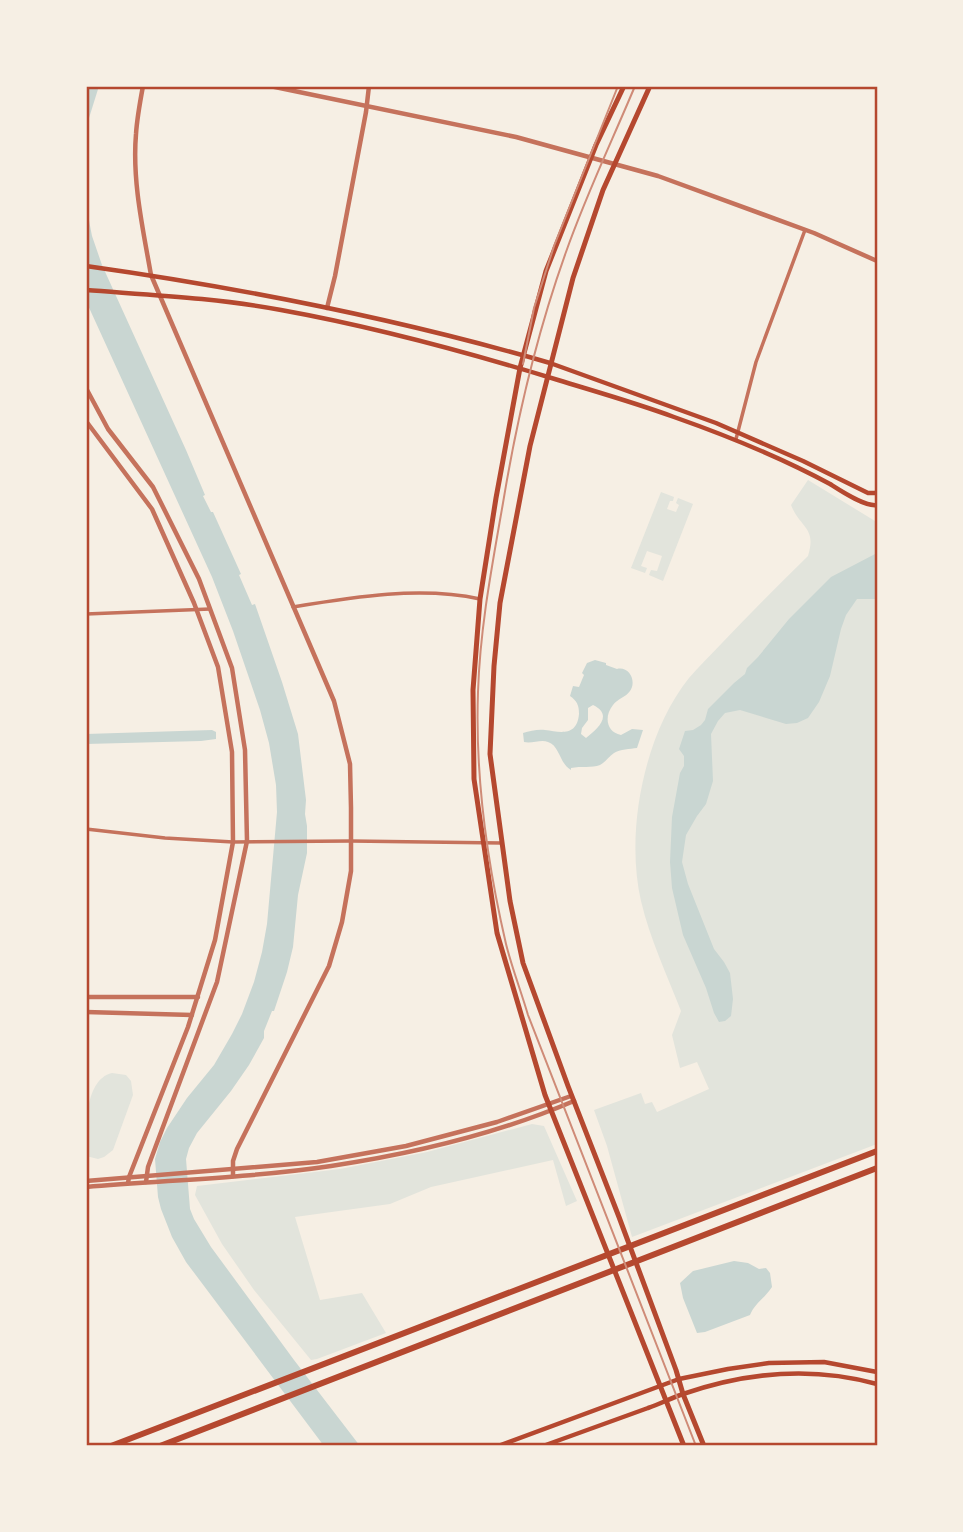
<svg xmlns="http://www.w3.org/2000/svg" width="963" height="1532" viewBox="0 0 963 1532" font-family="'Fira Sans',sans-serif">
	<style>
		.green { fill: #e2e4dc }
		.water { fill: #c9d6d2; fill-rule: evenodd }
		.lines { fill: none; stroke-linecap: round; stroke-linejoin: round }
		.minor { stroke: #c5725c; stroke-width: 3.5 }
		.tertiary { stroke: #c5725c; stroke-width: 4.5 }
		.secondary { stroke: #b5482f; stroke-width: 4.5 }
		.primary { stroke: #b5482f; stroke-width: 5 }
		.motorway { stroke: #b5482f; stroke-width: 6 }
		.rail { stroke: #cf8b77; stroke-width: 2 }
		.neatline { fill: none; stroke: #b5482f; stroke-width: 2.5 }
	</style>
	<rect width="100%" height="100%" fill="#f6efe4"/>
	<g class="green">
		<path d="M808 480 875 521 877 519V1144L632 1237 607 1146 594 1110 641 1093 645 1104 652 1102 657 1112 709 1089 697 1062 680 1068 672 1035 681 1011C667 975 650 939 641 901 625 832 644 734 689 678 699 666 711 655 722 643 750 614 778 585 808 556 817 527 800 528 791 505Z"/>
		<path d="M661 492 674 497 673 501H670L667 509 676 512 679 505 676 503 678 498 693 504 663 581 649 575 651 570 657 571 662 556 647 551 641 566 647 568 645 573 631 568Z"/>
		<path d="M112 1073 126 1075 131 1081 133 1095 113 1150 104 1157 98 1159 86 1156C86 1133 83 1080 112 1073Z"/>
		<path d="M532 1124 544 1126 577 1201 566 1206 553 1160 431 1187 390 1204 295 1217 320 1300 362 1293 386 1333 317 1359 311 1360 254 1290 222 1244 195 1195 197 1186 340 1169 427 1152Z"/>
	</g>
	<g class="water">
		<path d="M86 86H99L89 118 86 137Z"/>
		<path d="M86 205 92 236 102 265 186 450 205 495 203 496 211 512H213L241 574 239 575 252 605 255 604 282 682 298 734 306 800 305 814 307 826V853L298 895 293 947 287 972 274 1011H272L264 1031V1038L249 1065 231 1091 197 1133 189 1148 186 1159 190 1209 194 1219 211 1247 294 1360 360 1446H324L186 1262 172 1237 161 1209 158 1197 155 1159 160 1142 167 1128 187 1098 214 1065 232 1034 242 1014 254 982 262 952 267 924 277 812 276 785 269 743 260 710 233 631 212 577 86 301Z"/>
		<path d="M877 553V599H857L846 615 841 629 830 676 819 702 808 718 797 723 786 724 740 710 725 713 718 721 711 734 713 781 706 804 697 816 686 835 682 862 688 884 714 949 724 962 730 973 733 999 731 1016 725 1021 719 1022 714 1013 706 988 683 935 672 888 670 862 672 817 680 773 684 766V756L679 749 685 731 693 730 701 725 705 720 708 709 734 683 745 674 747 668 758 657 789 619 831 577Z"/>
		<path d="M595 660 606 663V665L617 669C629 666 637 681 630 691 626 697 617 699 613 705 604 716 606 732 621 735L632 729 643 730 637 748C630 749 620 749 614 753 609 756 606 762 600 765 592 768 581 766 571 768V770C559 763 560 746 548 742 541 739 532 744 524 742L523 733C530 731 538 729 545 730 560 732 577 737 579 714 579 705 577 701 570 696L573 686 579 687 584 675 582 673 587 663ZM593 705C614 715 597 729 586 738L581 734 582 728 588 720V708Z"/>
		<path d="M212 730 216 732V739L201 741 86 744V734Z"/>
		<path d="M734 1261 748 1263 759 1269 766 1268 770 1273 772 1287C765 1298 755 1303 750 1315L705 1332 697 1333 683 1298 680 1283 693 1271Z"/>
	</g>
	<g class="lines">
		<g class="minor">
			<path d="M736 439 756 362 805 230"/>
			<path d="M293 607C354 597 420 586 480 599"/>
			<path d="M86 614 210 609"/>
			<path d="M86 829 165 838 233 842 351 841 501 843"/>
		</g>
		<g class="tertiary">
			<path d="M143 86C140 102 137 118 136 134 132 181 143 229 151 275L334 701 350 764 351 808V871L342 922 329 966 237 1149 233 1161V1176"/>
			<path d="M270 86 516 137 658 176 814 233 877 261"/>
			<path d="M327 308 335 276 366 112 369 86"/>
			<path d="M86 388 108 429 153 487 199 579 232 668 245 750 247 841 217 982 148 1167 146 1182"/>
			<path d="M86 421 152 509 194 603 218 667 232 752 233 842 215 940 188 1027 129 1177 128 1183"/>
			<path d="M86 997H198"/>
			<path d="M86 1012 192 1015"/>
			<path d="M86 1181 317 1162 406 1146 497 1122 571 1096"/>
			<path d="M86 1187C167 1180 250 1178 331 1166 411 1154 499 1133 574 1101"/>
		</g>
		<g class="secondary">
			<path d="M86 266C242 288 398 319 550 363L716 423 803 461 868 493H875L877 492"/>
			<path d="M86 290C151 295 217 298 281 310 375 327 467 352 558 380 597 392 636 403 674 417 728 436 780 457 830 484 841 491 865 507 877 505"/>
			<path d="M498 1446 679 1379 728 1369 769 1363 824 1362 877 1372"/>
			<path d="M543 1446C578 1433 613 1421 648 1408 660 1404 671 1398 683 1394 747 1372 812 1366 877 1384"/>
		</g>
		<g class="primary">
			<path d="M624 86 596 145 546 271 520 368 496 498 480 599 473 690 474 779 497 933 545 1095 684 1446"/>
			<path d="M650 86 603 190 573 278 530 446 500 603 494 666 490 754 510 901 523 963 568 1086 619 1217 676 1370 683 1394 704 1446"/>
		</g>
		<g class="motorway">
			<path d="M111 1446 877 1151"/>
			<path d="M160 1446 877 1168"/>
		</g>
		<g class="rail">
			<path d="M635 86C612 141 586 195 566 252 537 333 517 418 503 503 492 566 480 628 478 692 475 776 487 862 506 944 512 968 521 991 528 1015L696 1446"/>
			<path d="M523 364 534 308 554 246 618 86"/>
		</g>
	</g>
	<rect width="963" height="1532" fill="none" stroke="#f6efe4" stroke-width="175"/>
	<rect x="88" y="88" width="788" height="1356" class="neatline"/>
</svg>
